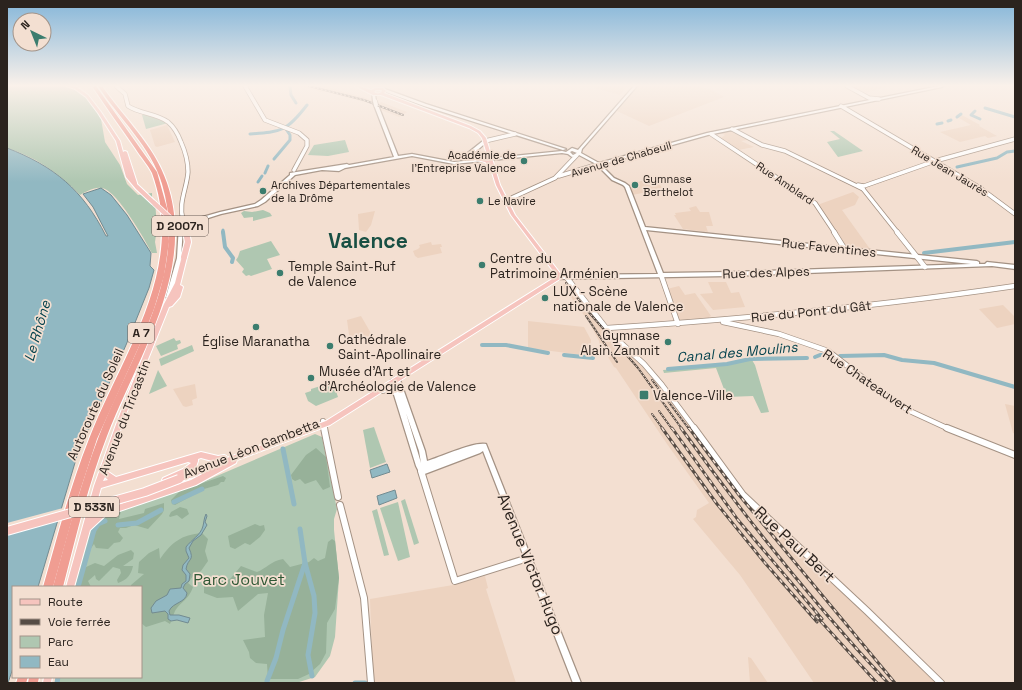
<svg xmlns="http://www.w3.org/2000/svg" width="1022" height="690" viewBox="0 0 1022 690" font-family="'Space Grotesk',sans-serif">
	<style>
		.built { fill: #edd3c0 }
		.green { fill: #afc7b1 }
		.forest { fill: #97b199 }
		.water { fill: #91b8c2; stroke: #728b91 }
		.pier { fill: #f3dfd1 }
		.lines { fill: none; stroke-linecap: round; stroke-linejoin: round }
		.canal-far2 { stroke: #91b8c2; stroke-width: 3 }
		.canal-far1 { stroke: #91b8c2; stroke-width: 4 }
		.canal { stroke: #91b8c2; stroke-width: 5 }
		.tertiary-far2-casing { stroke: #a49284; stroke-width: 5 }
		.tertiary-far1-casing { stroke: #a49284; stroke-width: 6 }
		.tertiary-casing { stroke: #a49284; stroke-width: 8 }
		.secondary-casing { stroke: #a49284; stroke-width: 2.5 }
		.primary-casing { stroke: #fff; stroke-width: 2 }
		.motorway-casing { stroke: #fff; stroke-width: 2 }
		.tertiary-far2 { stroke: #fff; stroke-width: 3.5 }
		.tertiary-far1 { stroke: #fff; stroke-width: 4.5 }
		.tertiary { stroke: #fff; stroke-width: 6 }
		.secondary { fill: #fff; fill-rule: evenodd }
		.primary { fill: #f6c4be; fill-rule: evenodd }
		.motorway { fill: #f09d92; fill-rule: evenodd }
		.rail-far1-casing { stroke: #564c45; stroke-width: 2 }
		.rail-casing { stroke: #564c45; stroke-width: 3 }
		.rail-far1 { stroke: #f3dfd1; stroke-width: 1; stroke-dasharray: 2; stroke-linecap: butt }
		.rail { stroke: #f3dfd1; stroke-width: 1.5; stroke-dasharray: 4; stroke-linecap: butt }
		.secondary-bridge-casing { stroke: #a49284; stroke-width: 5.5; stroke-linecap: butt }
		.primary-bridge-far2-casing { stroke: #fff; stroke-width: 6; stroke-linecap: butt }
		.primary-bridge-far1-casing { stroke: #fff; stroke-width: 8; stroke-linecap: butt }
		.primary-bridge-casing { stroke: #fff; stroke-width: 10; stroke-linecap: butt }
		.secondary-bridge { stroke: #fff; stroke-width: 4 }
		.primary-bridge-far2 { stroke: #f6c4be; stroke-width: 4.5 }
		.primary-bridge-far1 { stroke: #f6c4be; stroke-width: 6 }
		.primary-bridge { stroke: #f6c4be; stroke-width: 8 }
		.poi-dot { fill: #3b7d6e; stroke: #f3dfd1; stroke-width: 1.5 }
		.labels { text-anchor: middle; stroke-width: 3.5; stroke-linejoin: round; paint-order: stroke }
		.far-poi-label { font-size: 11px; fill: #2b231e; stroke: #f3dfd1; text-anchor: start }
		.far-street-label { font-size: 11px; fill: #2b231e; stroke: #f3dfd1 }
		.shield { fill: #f3dfd1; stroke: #675b54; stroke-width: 1 }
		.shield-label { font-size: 12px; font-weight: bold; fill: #2b231e }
		.street-label { font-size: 13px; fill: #2b231e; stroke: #f3dfd1 }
		.poi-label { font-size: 13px; fill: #2b231e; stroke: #f3dfd1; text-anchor: start }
		.water-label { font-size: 14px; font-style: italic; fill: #05434e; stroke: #f3dfd1 }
		.near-street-label { font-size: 16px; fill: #2b231e; stroke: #f3dfd1 }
		.near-park-label { font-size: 16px; fill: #2f5835; stroke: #f3dfd1 }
		.town-label { font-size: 21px; font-weight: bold; fill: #184f43; stroke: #f3dfd1 }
	</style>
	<rect width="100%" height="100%" fill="#f3dfd1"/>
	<g class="built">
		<path d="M300 86H323L366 98 372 101V104L326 92H320Z"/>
		<path d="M596 86H627L620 95 594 88Z"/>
		<path d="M638 86H698L712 90 724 97 649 126 617 111Z"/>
		<path d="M851 86H889L866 93Z"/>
		<path d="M381 102 407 112 399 117 381 110 379 104Z"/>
		<path d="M962 115 980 125 979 126 997 136 988 138 985 136 960 142 940 132 971 125 959 118Z"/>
		<path d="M167 125 175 142 157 147 155 146 150 130Z"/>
		<path d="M732 130 746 138 747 140 741 141 754 147 738 150 720 139 725 135 721 133Z"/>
		<path d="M644 180 649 185 658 182 663 189 632 195 629 185Z"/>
		<path d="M853 192 859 197 855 205 842 210 870 249 846 246 819 206 820 204Z"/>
		<path d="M696 206 700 212H709L713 226H706L708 232 683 229 674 215H676L675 213 691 211 689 208Z"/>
		<path d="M375 211 371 225 366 232 359 230 358 214Z"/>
		<path d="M431 242 432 245 441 244 442 247H440L442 253 418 258 415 256 413 251 418 249 420 247 419 245Z"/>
		<path d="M708 282H726L731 293 739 292 745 307 713 310 700 294 713 293Z"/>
		<path d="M567 283 597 320 644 367 660 386 742 497 863 611 936 683H814L740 575 693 519 696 517 697 510 709 503 667 444 616 368 614 367 608 357 610 356 605 353 608 352 604 346 600 348 599 341 589 322 562 285Z"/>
		<path d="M679 286 685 295 695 293 711 316 709 317V319L680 321 679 319 667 289Z"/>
		<path d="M1003 305 1015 317V324L997 328 979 309Z"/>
		<path d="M361 316 372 335 350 342 347 320Z"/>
		<path d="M528 321 584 327 591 340 590 356 528 348Z"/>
		<path d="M195 384 197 398 192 400 193 405 186 407 183 406 173 389Z"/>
		<path d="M1005 404 1015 406V434L1013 433Z"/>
		<path d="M485 576 488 588 486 589 516 683 373 682 370 599 453 585Z"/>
		<path d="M748 657 751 658 768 683H750Z"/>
	</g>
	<g class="green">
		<path d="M7 86H68L76 88 87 96 100 113 105 142 120 165 127 184 138 195 152 193V200H155L157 228 155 242 157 253H152C145 240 116 188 101 188 94 187 86 192 80 195 59 173 34 156 7 148Z"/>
		<path d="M144 114 168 123 146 129 142 115Z"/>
		<path d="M830 131H834L863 151 838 157 827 142 840 139Z"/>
		<path d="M345 140 349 152 328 156 308 155 314 145Z"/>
		<path d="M263 210 270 213 272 216 253 221V217L244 218 241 213 244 211 252 212Z"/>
		<path d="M271 241 280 255 267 259 272 269 251 276 249 275 246 276 242 272 244 269 236 260 238 257 240 251Z"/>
		<path d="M174 338 176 341 180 340 181 343 177 345 178 349 161 356 156 346Z"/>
		<path d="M192 345 194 351 161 366 159 359Z"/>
		<path d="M752 360 755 365 769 412 761 413 753 396 727 397 716 368 664 373 663 370 717 366Z"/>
		<path d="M158 370 167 386 149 394Z"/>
		<path d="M333 382 338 397 316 406 308 401 305 393 311 391V389Z"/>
		<path d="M374 427 386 462 370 468 363 430Z"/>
		<path d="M315 434 322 437 337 509 334 519V530L339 578 335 637 330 656 315 677 296 683H56L57 677H141V587H75L87 535 97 522 113 513 198 484Z"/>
		<path d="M405 499 419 543 414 545 401 501Z"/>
		<path d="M398 502 410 557 398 561 380 508Z"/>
		<path d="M377 509 389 555 384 556 372 511Z"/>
	</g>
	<g class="forest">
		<path d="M316 448 326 457 330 487 323 490 316 480 305 484 300 479 295 481 292 479 291 475 306 455Z"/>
		<path d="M223 476 226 478 224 482H221L218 485 204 489 175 505 172 504 171 500 180 491Z"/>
		<path d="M164 503V510L162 514 148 529 134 525 126 528H120L118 532 123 538 120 542 114 543 108 549 96 548 94 544 86 555C91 529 94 519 121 511L119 519 144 513 145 509Z"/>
		<path d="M180 507 187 509 189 514 182 519 177 515 170 517 169 516 171 512Z"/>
		<path d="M255 524 260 526 264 525 265 530 260 537 250 545 245 543 235 549 230 547 228 536Z"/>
		<path d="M202 533 208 539 205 551 208 561 201 571 193 576 188 583 193 587C188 601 181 601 175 611 173 615 172 620 170 624L165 621 146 627 141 623V587H131V585L144 574 138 573 139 562 149 553 159 548 160 559C172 542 181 535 202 533Z"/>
		<path d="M332 539 335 541 339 578 335 609 327 623 326 653 320 664 309 674 298 679H268L267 664 256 663 250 658 249 652 243 640 265 637 264 615 268 593 258 594 238 611 233 597 217 598 204 593V581L208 577 225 582 231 578 241 566 257 572C267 568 271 561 283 559L290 567 309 562 314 558 318 561 325 558 328 542Z"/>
		<path d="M131 550 134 553 133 559 123 566H133C131 575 127 580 118 583L117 580 121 573 120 569 113 567 99 581 96 579 95 575 88 581 91 587H76L83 564 86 567 95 563 104 566 118 555Z"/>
	</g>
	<g class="water">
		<path d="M7 148C54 166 83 190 106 236H108L93 207 83 194 101 188 111 195 127 215 151 253 150 266 154 270 149 288 126 345 77 456 38 587H13V668L8 683H7Z"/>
		<path d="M387 464 390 472 372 478 370 470Z"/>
		<path d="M395 490 397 498 379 505 377 496Z"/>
		<path d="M206 514 207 516 205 522 207 525 201 535 193 541 189 548C195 562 188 557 186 569L190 574 189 581 185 584 183 588 187 593C186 603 173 602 169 611L170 615H179L190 618 188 623 177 620 171 621 168 619V614L165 611 152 613 151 608 156 601 167 595 170 589 181 588 182 584 186 581V575L182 570 183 565 189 558 186 551V547C191 540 201 535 203 526 204 522 204 518 206 514Z"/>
	</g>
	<path class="pier" d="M63 508 60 519 7 534V523Z"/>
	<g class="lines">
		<g class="canal-far2">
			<path d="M290 86 291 95 296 103"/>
			<path d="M985 108 1015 117"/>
			<path d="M975 111 971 115 980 119"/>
			<path d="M957 117 961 114"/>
			<path d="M948 121 951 120"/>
			<path d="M937 124 942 123"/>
			<path d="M250 134C282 132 287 131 307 105"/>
			<path d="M274 159 290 140V135L286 129"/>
			<path d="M957 167 997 158 1007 152 1015 151"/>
			<path d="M265 173 268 166"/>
			<path d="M258 182 262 176"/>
			<path d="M223 230V233"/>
		</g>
		<g class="canal-far1">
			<path d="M223 232 225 247 233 258 232 262"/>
			<path d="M924 253 1015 242"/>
			<path d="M482 345H506L548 353"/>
			<path d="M564 355 593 358"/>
			<path d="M840 356 884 355 902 360 934 363 1015 387"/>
			<path d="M815 357 820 355H829"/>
			<path d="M668 369 727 364 750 359 807 358"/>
		</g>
		<g class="canal">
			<path d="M283 449 294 504"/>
			<path d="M174 502 202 489"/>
			<path d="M118 525 137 523 161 510"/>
			<path d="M300 529 305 563 314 596 315 613 308 655 312 676"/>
			<path d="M78 587 94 530 98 524 105 521"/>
			<path d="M267 681 276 658 283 630 305 563"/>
			<path d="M57 683 58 677"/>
			<path d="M355 683H365"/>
		</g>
		<g class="tertiary-far2-casing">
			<g id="tertiary-far2">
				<path d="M116 86 125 94 128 106C140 114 156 113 168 122 174 127 178 134 181 142 185 151 188 162 188 172 187 188 178 203 183 220"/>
				<path d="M245 86 265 120 299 133 307 140V146L294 170"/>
				<path d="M847 86 869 98 879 99"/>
				<path d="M841 106 980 188 1015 214"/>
				<path d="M732 129 762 145 785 151 863 189"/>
				<path d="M711 134 815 203 835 233"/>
				<path d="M485 141 515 134"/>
				<path d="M559 176 599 164"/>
				<path d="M858 185 864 186 935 161 1015 139"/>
				<path d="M863 189 898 233"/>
				<path d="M505 201 555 178 577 155"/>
			</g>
		</g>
		<g class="tertiary-far1-casing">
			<g id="tertiary-far1">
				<path d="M834 232 844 248"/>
				<path d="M897 232 925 267"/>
				<path d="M661 275 678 324"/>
				<path d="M567 278 610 333 644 364 662 385 695 429"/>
				<path d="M723 322 779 334 828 351 888 397 912 412 949 429"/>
				<path d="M607 328C744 319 880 306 1015 286"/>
				<path d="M380 391 388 390 395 393"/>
				<path d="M323 421 325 429"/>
			</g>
		</g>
		<g class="tertiary-casing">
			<g id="tertiary">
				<path d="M324 428 338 497"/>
				<path d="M694 428 743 495 867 611 941 683"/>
				<path d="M947 428 1015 455"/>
				<path d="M421 471 455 581 528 558"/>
				<path d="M340 505 364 598 371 683"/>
			</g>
		</g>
		<g class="secondary-casing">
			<g id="secondary">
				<path d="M634 86H637L582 149 581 153 599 163 707 133 939 86H943L942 87 708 135 601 165 614 178 625 183 629 186 645 227 977 261 979 262V264H985L987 262 1015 265V269L992 266 729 276 560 279 558 277 560 275 658 274 625 187 623 185 612 180 596 164 579 155 572 157 568 154 562 153 454 164 412 156 345 168 339 171 322 170 295 175 265 202 258 206 221 214 183 226 181 258 172 297 169 299 166 297 177 258 179 225 178 223 182 218H191L192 220 220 212 255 204 261 200 290 175V173L347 164 349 165 394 157 374 105 375 104 378 105 398 156 412 154 454 162 562 151 566 152 572 148 578 150ZM572 151 577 153 573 155 570 152ZM185 220H188V221L183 224ZM646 230 971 264 729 272 663 273Z"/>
				<path d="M383 89H385L426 104 566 149 563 150 424 106 383 91Z"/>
				<path d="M372 92 375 93 376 102 373 101Z"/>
				<path d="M484 140 487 141C478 151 467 159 453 161L451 160 461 157 469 152Z"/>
				<path d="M395 378H399L400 380 425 451 427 461C440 457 475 441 486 444L581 683H573L483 451 480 453 422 475 420 474 416 466 390 382 391 380H394ZM406 413 419 451 421 463Z"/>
			</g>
		</g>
		<g class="primary-casing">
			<g id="primary">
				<path d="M66 86H71L77 87 88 95 101 112 120 141 123 152 125 151 127 152 137 183V184L156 202V204H152L136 189 126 177 116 141 98 113 86 97 75 89Z"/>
				<path d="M355 86H359L371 90 375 88H383L386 91 384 93 471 126 480 131 486 138 500 185 515 215 563 277 330 425 237 460 236 463 196 485 105 516 90 530 74 587H66L94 486 118 419 164 304 175 283 182 256 184 255 187 257 180 285 182 286 183 287 180 297 172 306 169 307 124 419 107 471 116 477 201 452 218 456 224 455 226 456 227 458 326 421 557 276 511 215 496 185 490 166 485 162 477 160 479 159 489 161 482 138 478 133 469 128 381 95H373ZM376 90H381L382 91C380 94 377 94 374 92ZM201 458 216 462 191 471 196 467 198 461V459ZM188 462 191 463 183 469 163 478 162 480 163 482 166 483 176 479V481L179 482 208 471 191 480 94 513 101 488ZM105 477 108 480 103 481Z"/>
				<path d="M44 677H52L51 683H43Z"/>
			</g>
		</g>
		<g class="motorway-casing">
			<g id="motorway">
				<path d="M92 86H96L157 172 167 208 169 242 164 276 154 309 141 342 97 439 79 494 53 587H43C57 538 70 487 89 439 122 354 187 269 152 173 148 165 140 156 135 148 121 128 106 107 92 86Z"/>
				<path d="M98 86H102C123 117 155 146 167 183 197 270 137 358 107 436 88 485 76 536 63 587H53C67 536 80 485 99 436 130 356 189 274 162 184 152 148 118 117 98 86Z"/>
				<path d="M18 677H28L26 683H16Z"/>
				<path d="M29 677H39L38 683H28Z"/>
			</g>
		</g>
		<use href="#tertiary-far2" class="tertiary-far2"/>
		<use href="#tertiary-far1" class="tertiary-far1"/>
		<use href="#tertiary" class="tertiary"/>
		<use href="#secondary" class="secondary"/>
		<use href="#primary" class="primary"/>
		<use href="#motorway" class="motorway"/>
		<g class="rail-far1-casing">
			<g id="rail-far1">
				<path d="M309 86 364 100 403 115"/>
				<path d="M566 283 585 308 638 368 682 429"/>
				<path d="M586 316 617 362"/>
				<path d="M652 380 689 429"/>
				<path d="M659 411 672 429"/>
				<path d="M652 414 663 429"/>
			</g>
		</g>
		<g class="rail-casing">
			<g id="rail">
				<path d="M662 428 717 504 765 563 817 622"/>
				<path d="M672 428 738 520 822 619"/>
				<path d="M681 428C745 517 813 603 888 683"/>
				<path d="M689 428 739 495 895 683"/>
				<path d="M816 616 877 683"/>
			</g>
		</g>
		<use href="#rail-far1" class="rail-far1"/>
		<use href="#rail" class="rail"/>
		<g class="secondary-bridge-casing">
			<path id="secondary-bridge" d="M375 101 376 105"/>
		</g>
		<g class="primary-bridge-far2-casing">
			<path id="primary-bridge-far2" d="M154 203 186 233"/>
		</g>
		<g class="primary-bridge-far1-casing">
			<path id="primary-bridge-far1" d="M184 257 188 242 186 232"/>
		</g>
		<g class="primary-bridge-casing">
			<path id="primary-bridge" d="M7 531 145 492 179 479"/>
		</g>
		<use href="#secondary-bridge" class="secondary-bridge"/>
		<use href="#primary-bridge-far2" class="primary-bridge-far2"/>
		<use href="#primary-bridge-far1" class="primary-bridge-far1"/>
		<use href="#primary-bridge" class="primary-bridge"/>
	</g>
	<linearGradient id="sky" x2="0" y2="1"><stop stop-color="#85b6d9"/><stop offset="0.47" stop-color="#faf1ea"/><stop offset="1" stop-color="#faf1ea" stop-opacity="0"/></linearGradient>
	<rect width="1022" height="182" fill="url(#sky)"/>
	<g class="poi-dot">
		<circle cx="524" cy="161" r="4"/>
		<circle cx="635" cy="185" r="4"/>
		<circle cx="263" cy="191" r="4"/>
		<circle cx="480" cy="201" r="4"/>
		<circle cx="482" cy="265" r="4"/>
		<circle cx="280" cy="273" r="4"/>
		<circle cx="545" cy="298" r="4"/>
		<circle cx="256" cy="327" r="4"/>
		<circle cx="668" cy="342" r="4"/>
		<circle cx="330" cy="346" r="4"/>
		<circle cx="311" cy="378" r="4"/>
		<rect x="639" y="390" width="10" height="10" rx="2"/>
	</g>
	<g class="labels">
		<g class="far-poi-label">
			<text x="516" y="159" text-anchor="end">Académie de<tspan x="516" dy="13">l'Entreprise Valence</tspan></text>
			<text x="643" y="183">Gymnase<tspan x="643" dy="13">Berthelot</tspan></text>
			<text x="271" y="189">Archives Départementales<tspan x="271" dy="13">de la Drôme</tspan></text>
			<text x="488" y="205">Le Navire</text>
		</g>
		<g class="far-street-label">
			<text transform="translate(621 159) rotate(-16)" y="4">Avenue de Chabeuil</text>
			<text transform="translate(950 171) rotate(31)" y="4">Rue Jean Jaurès</text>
			<text transform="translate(785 183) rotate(34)" y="4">Rue Amblard</text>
		</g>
		<g class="shield">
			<rect x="152" y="216" width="56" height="20" rx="3"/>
			<rect x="128" y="323" width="26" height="20" rx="3"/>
			<rect x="69" y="497" width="50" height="20" rx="3"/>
		</g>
		<g class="shield-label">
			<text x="180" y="230">D 2007n</text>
			<text x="141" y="337">A 7</text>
			<text x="94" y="511">D 533N</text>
		</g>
		<g class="street-label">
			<text transform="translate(829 247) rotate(6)" y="5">Rue Faventines</text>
			<text transform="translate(766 272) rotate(-2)" y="5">Rue des Alpes</text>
			<text transform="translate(811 311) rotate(-6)" y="5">Rue du Pont du Gât</text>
			<text transform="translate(868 381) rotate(34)" y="5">Rue Chateauvert</text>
			<text transform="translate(95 404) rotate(-66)" y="5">Autoroute du Soleil</text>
			<text transform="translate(124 417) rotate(-69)" y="5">Avenue du Tricastin</text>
			<text transform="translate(251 448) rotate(-21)" y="5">Avenue Léon Gambetta</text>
		</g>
		<g class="poi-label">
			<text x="490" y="263">Centre du<tspan x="490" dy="15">Patrimoine Arménien</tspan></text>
			<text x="288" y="271">Temple Saint-Ruf<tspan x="288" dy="15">de Valence</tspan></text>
			<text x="553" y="296">LUX - Scène<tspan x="553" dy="15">nationale de Valence</tspan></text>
			<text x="660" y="340" text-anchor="end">Gymnase<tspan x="660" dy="15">Alain Zammit</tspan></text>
			<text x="338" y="344">Cathédrale<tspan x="338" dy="15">Saint-Apollinaire</tspan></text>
			<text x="256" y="346" text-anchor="middle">Église Maranatha</text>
			<text x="319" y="376">Musée d'Art et<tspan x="319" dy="15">d'Archéologie de Valence</tspan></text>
			<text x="653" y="400">Valence-Ville</text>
		</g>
		<g class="water-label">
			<text transform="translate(37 331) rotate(-74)" y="5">Le Rhône</text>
			<text transform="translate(737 352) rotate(-5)" y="5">Canal des Moulins</text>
		</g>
		<g class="near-street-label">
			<text transform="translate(795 544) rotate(43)" y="6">Rue Paul Bert</text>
			<text transform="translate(531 564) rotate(68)" y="6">Avenue Victor Hugo</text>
		</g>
		<g class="near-park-label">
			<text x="239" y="585">Parc Jouvet</text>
		</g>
		<g class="town-label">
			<text x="368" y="248">Valence</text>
		</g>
	</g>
	<rect width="1022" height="690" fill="none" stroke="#2b231e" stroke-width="16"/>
	<rect x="12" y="586" width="130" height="92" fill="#f3dfd1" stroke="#a39489"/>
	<rect x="20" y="599" width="20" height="6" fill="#f6c4be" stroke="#a39489"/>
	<text x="48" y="606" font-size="12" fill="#2b231e">Route</text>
	<rect x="20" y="619" width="20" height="6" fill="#564c45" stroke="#a39489"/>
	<text x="48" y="626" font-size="12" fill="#2b231e">Voie ferrée</text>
	<rect x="20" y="636" width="20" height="12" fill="#afc7b1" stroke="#a39489"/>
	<text x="48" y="646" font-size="12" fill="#2b231e">Parc</text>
	<rect x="20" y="656" width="20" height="12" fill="#91b8c2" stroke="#a39489"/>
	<text x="48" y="666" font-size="12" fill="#2b231e">Eau</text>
	<g transform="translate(32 32) rotate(317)"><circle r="19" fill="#f3dfd1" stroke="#a39489"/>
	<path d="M0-3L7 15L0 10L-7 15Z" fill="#3b7d6e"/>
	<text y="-6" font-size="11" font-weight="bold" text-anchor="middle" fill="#2b231e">N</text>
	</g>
</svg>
